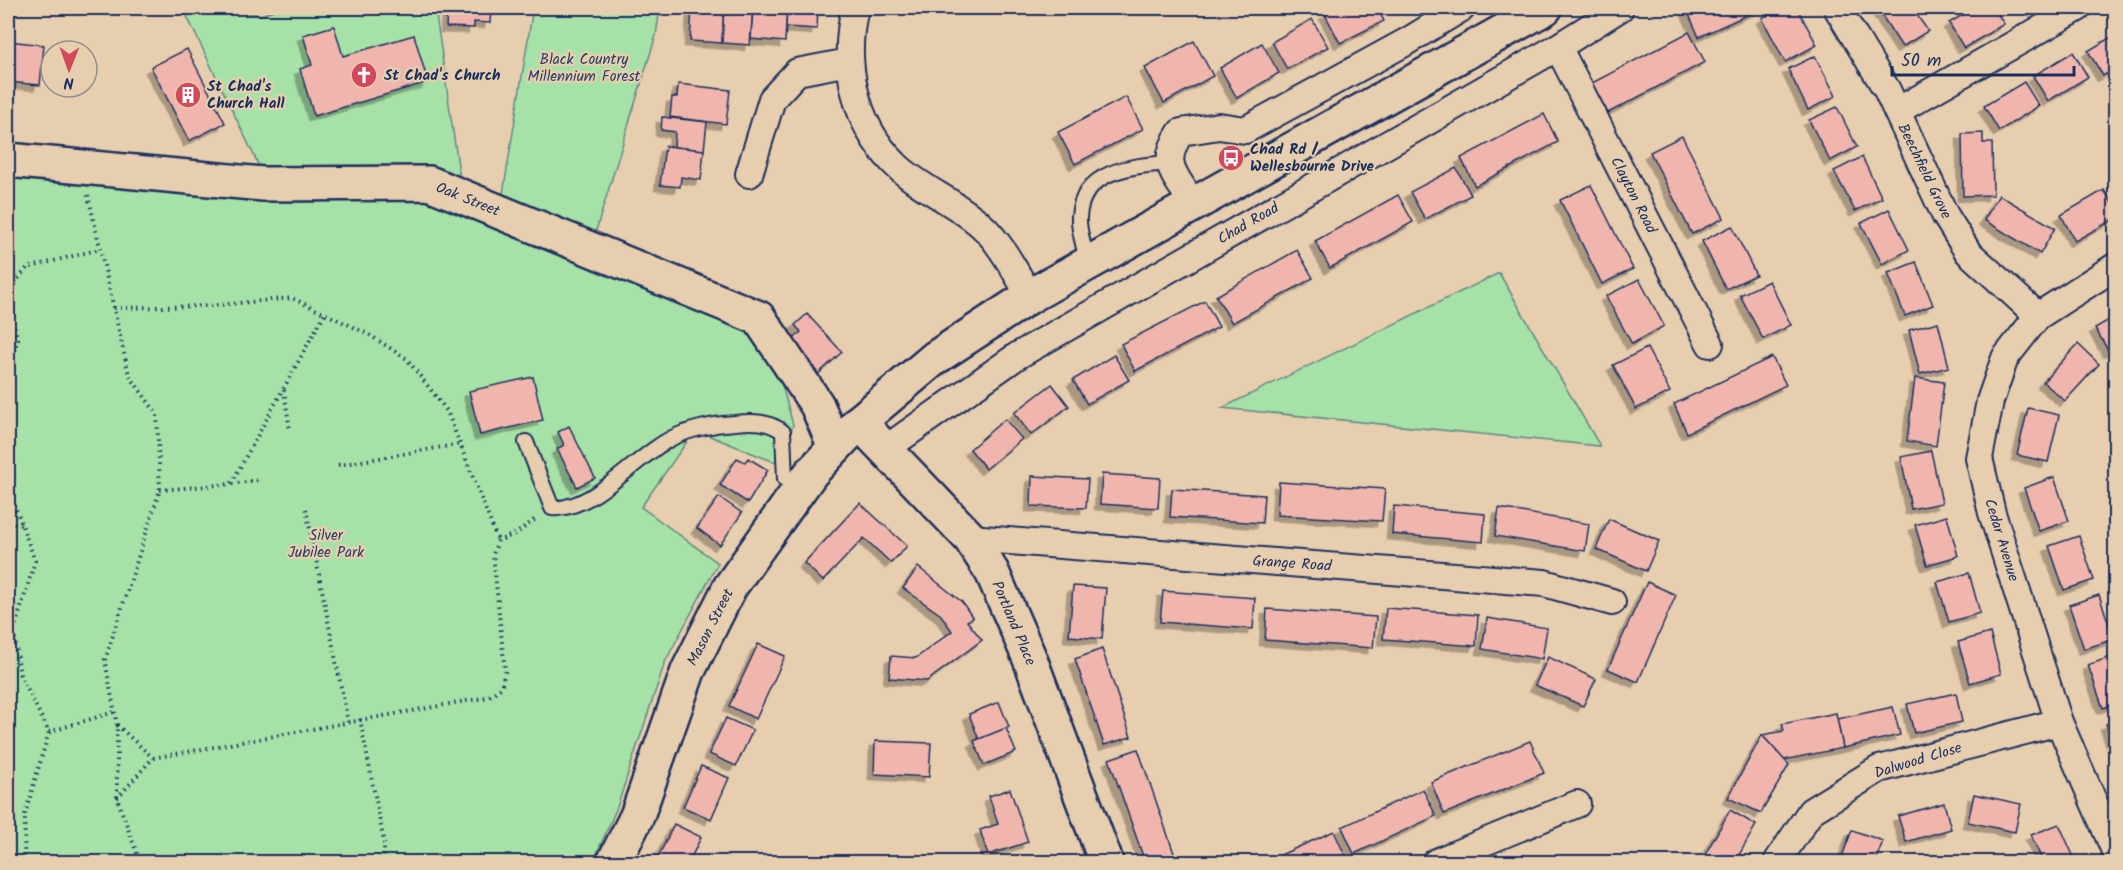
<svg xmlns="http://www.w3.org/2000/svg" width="2123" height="870" viewBox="0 0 2123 870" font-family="Kalam,sans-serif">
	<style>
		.green { fill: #a6e1a7; stroke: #608882; stroke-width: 1.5 }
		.building { fill: #f0b6ad; stroke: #1b2f5e; stroke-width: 1.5; filter: url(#shadow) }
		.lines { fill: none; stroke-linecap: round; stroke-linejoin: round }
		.service-casing { stroke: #1b2f5e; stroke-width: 18 }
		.minor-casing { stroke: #1b2f5e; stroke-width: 30 }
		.tertiary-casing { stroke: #1b2f5e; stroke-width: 38 }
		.path { stroke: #1b2f5e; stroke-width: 4; stroke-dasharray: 1.5 4.5; stroke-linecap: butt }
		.service { stroke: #e7ceaf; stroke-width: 14 }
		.minor { stroke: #e7ceaf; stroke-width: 26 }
		.tertiary { stroke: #e7ceaf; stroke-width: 33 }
		.labels { text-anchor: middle; stroke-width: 4.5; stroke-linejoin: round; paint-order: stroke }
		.park-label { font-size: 15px; fill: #294165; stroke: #e7ceaf }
		.poi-label { font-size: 15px; font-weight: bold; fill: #1b2f5e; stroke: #e7ceaf; text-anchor: start }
		.street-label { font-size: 15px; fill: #1b2f5e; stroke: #e7ceaf }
	</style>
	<defs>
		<filter id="shadow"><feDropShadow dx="-5.5" dy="5.5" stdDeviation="0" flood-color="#0004"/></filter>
	</defs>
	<rect width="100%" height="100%" fill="#e7ceaf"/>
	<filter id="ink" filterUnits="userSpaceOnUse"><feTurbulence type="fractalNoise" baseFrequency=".0167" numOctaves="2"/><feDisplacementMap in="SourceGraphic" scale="12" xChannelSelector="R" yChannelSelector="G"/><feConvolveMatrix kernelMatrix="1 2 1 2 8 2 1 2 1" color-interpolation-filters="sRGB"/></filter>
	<g filter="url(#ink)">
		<g class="green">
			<path d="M183 8H219L261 15 279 8H435L461 186 261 170Z"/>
			<path d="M533 8H660L656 35 594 237 502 200Z"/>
			<path d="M8 174 269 202 417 195 746 327 782 385 793 425 782 465 695 430 641 507 718 563 665 662 617 807 593 862H8Z"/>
			<path d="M1499 273 1600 446 1222 408Z"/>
		</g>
		<g class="building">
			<path d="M447 8H491L490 23 474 22V28L446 27Z"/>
			<path d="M692 8H724L722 43 690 41Z"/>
			<path d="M724 8H753L750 45 722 43Z"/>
			<path d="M753 8H787L785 42 751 39Z"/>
			<path d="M787 8H818L817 29 786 27Z"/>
			<path d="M1338 8H1377L1384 21 1340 43 1325 14Z"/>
			<path d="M1686 8H1762L1699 37Z"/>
			<path d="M1782 8H1797L1817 45 1785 62 1762 18Z"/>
			<path d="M1877 8H1912L1928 31 1902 47Z"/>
			<path d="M1974 8H1994L2004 24 1964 48 1949 23Z"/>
			<path d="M1312 19 1328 47 1287 69 1272 42Z"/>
			<path d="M334 26 343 56 414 35 428 82 314 116 300 69 312 65 303 35Z"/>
			<path d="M1689 32 1705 62 1608 113 1592 83Z"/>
			<path d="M2116 34V68L2103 76 2088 51Z"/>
			<path d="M8 41 44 45 40 85 8 82Z"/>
			<path d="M1194 41 1213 76 1164 103 1145 68Z"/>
			<path d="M1262 43 1279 73 1237 98 1220 68Z"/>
			<path d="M187 49 225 123 189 141 151 67Z"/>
			<path d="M2073 52 2088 77 2048 101 2033 76Z"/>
			<path d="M1815 56 1836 96 1808 110 1788 69Z"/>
			<path d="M2024 82 2039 106 1999 131 1984 106Z"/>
			<path d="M678 84 730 90 726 124 670 117 672 97H677Z"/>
			<path d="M1126 97 1143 129 1075 164 1058 132Z"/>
			<path d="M1837 107 1857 147 1830 161 1809 120Z"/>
			<path d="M1544 114 1558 142 1475 186 1461 158Z"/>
			<path d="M662 117 707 122 704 150 674 147 675 132 661 130Z"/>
			<path d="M1983 133V143H1992L1993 195 1963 196 1962 134Z"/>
			<path d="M1682 136 1724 218 1692 234 1650 152Z"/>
			<path d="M665 146 704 150 701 180 681 177 680 187 660 185Z"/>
			<path d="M1862 157 1882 198 1855 211 1834 171Z"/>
			<path d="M1456 168 1471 195 1425 219 1410 192Z"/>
			<path d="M1591 185 1633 269 1602 284 1560 200Z"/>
			<path d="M2104 190 2116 209V218L2075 241 2061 215Z"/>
			<path d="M1398 195 1413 222 1330 268 1315 241Z"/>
			<path d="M1999 195 2055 228 2040 254 1984 220Z"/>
			<path d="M1889 209 1909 250 1882 264 1861 223Z"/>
			<path d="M1732 226 1756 275 1726 289 1702 241Z"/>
			<path d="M1297 250 1313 278 1232 323 1216 296Z"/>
			<path d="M1916 262 1933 305 1905 316 1888 273Z"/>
			<path d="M1639 279 1664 326 1632 344 1606 296Z"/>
			<path d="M1769 281 1791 325 1763 339 1740 295Z"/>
			<path d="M1205 301 1219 327 1135 371 1121 344Z"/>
			<path d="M807 314 842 352 816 376 787 345 801 332 795 325Z"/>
			<path d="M2116 316V349L2109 352 2095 328Z"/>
			<path d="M1938 322 1949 367 1920 374 1909 330Z"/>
			<path d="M2078 344 2099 364 2065 401 2043 382Z"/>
			<path d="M1647 348 1670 392 1636 409 1613 365Z"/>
			<path d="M1114 355 1129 380 1087 404 1073 380Z"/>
			<path d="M1772 357 1786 385 1687 433 1674 404Z"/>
			<path d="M533 377 543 420 480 435 469 391Z"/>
			<path d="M1915 378 1944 382 1936 446 1907 441Z"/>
			<path d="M1052 384 1069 406 1031 435 1014 413Z"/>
			<path d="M2028 408 2059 415 2048 462 2017 455Z"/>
			<path d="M1005 419 1022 439 986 469 970 449Z"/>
			<path d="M569 426 595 478 577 487 557 449 564 445 558 432Z"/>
			<path d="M1931 451 1942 503 1911 509 1901 457Z"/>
			<path d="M737 458 745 462 748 458 768 470 748 503 720 485Z"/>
			<path d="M1102 474 1160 478 1158 508 1100 504Z"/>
			<path d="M1032 476 1088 479 1086 508 1031 506Z"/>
			<path d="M2054 477 2069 521 2039 531 2024 488Z"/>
			<path d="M1279 482 1385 489 1382 521 1277 515Z"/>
			<path d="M1172 489 1264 495 1262 523 1170 517Z"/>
			<path d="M719 497 742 513 720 545 697 528Z"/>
			<path d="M860 503 907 546 891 563 864 538 823 581 804 563Z"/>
			<path d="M1394 506 1485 514 1483 542 1392 534Z"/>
			<path d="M1499 508 1589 524 1585 551 1495 536Z"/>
			<path d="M1947 516 1958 556 1927 565 1915 525Z"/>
			<path d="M1609 519 1659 541 1646 571 1596 549Z"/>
			<path d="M2079 536 2094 580 2064 590 2049 546Z"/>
			<path d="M918 567 962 602 973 618 967 621 982 640 927 681 889 678 891 656 916 658 952 631 941 615 903 588Z"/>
			<path d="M1969 573 1980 613 1949 622 1937 582Z"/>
			<path d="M1647 582 1676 595 1638 682 1608 669Z"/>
			<path d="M1073 586 1106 588 1102 639 1069 636Z"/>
			<path d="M1163 591 1255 598 1253 629 1160 622Z"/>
			<path d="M2099 595 2114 639 2084 649 2069 605Z"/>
			<path d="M1386 608 1478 615 1476 646 1383 639Z"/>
			<path d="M1267 609 1376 617 1373 648 1265 640Z"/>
			<path d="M1487 618 1547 628 1542 659 1482 649Z"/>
			<path d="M1990 633 2001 674 1970 683 1958 642Z"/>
			<path d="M758 644 785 656 756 719 729 706Z"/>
			<path d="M1102 649 1131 737 1104 745 1075 659Z"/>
			<path d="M2116 655V704L2103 708 2088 665Z"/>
			<path d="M1548 657 1596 679 1583 706 1535 685Z"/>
			<path d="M1956 693 1962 722 1914 733 1907 704Z"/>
			<path d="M999 702 1009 727 979 740 969 714Z"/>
			<path d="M1893 707 1900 735 1843 748 1837 719Z"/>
			<path d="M1836 713 1843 748 1784 760 1762 735 1784 731 1782 724Z"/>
			<path d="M726 718 753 730 736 766 709 754Z"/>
			<path d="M2116 721V752L2106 724Z"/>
			<path d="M1006 728 1016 752 984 765 974 741Z"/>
			<path d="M1762 735 1789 765 1761 813 1728 798Z"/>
			<path d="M875 741 931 743 929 777 874 774Z"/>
			<path d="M1530 741 1544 773 1444 814 1431 782Z"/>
			<path d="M1138 749 1177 862H1145L1109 759Z"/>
			<path d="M701 766 729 778 711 819 683 807Z"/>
			<path d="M1010 789 1028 842 988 855 980 830 998 824 989 796Z"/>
			<path d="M1423 789 1436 816 1354 854 1342 827Z"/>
			<path d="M1974 794 2021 804 2015 832 1968 822Z"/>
			<path d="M1944 803 1951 829 1906 842 1898 816Z"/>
			<path d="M1730 810 1756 825 1735 862H1706L1702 860Z"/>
			<path d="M674 824 701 837 689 862H656Z"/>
			<path d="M2059 824 2076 862H2043L2031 835Z"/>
			<path d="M1852 830 1883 841 1875 862H1840Z"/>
			<path d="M1334 831 1347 860 1340 862H1265Z"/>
		</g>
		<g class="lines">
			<g class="service-casing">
				<g id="service">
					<path d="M1087 262C1085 248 1078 231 1079 217 1082 169 1133 166 1169 163"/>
					<path d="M526 442 552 508C591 511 631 462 665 442 684 430 713 424 735 423 753 421 769 421 783 432L785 479 799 489"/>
				</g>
			</g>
			<g class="minor-casing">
				<g id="minor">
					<path d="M855 8C842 62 854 124 895 164 916 186 957 203 981 225 1002 244 1015 272 1030 296"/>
					<path d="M1837 8 1887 90 1945 215 1968 252 2038 316"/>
					<path d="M1558 47 1710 344"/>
					<path d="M1897 111 2078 8"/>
					<path d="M749 174 772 99 797 72 849 62"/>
					<path d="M1193 204C1175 174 1159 165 1181 132L1219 126 1245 130 1406 42 1462 8"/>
					<path d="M2116 266 2038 316 2005 358 1990 401 1979 458 1992 513 2059 722 2116 853"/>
					<path d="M884 450 1017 356 1558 47 1620 8"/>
					<path d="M970 538 1544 583 1612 602"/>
					<path d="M1436 862 1577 804"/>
					<path d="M1777 862 1811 811 1879 769 2059 722"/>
				</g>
			</g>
			<g class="tertiary-casing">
				<g id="tertiary">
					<path d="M8 160 263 184 429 183 759 318 817 405 835 447"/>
					<path d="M859 422 970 538 992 572 1030 659 1106 862"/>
					<path d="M614 862 637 816 688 671 730 587 811 473 859 422 935 358 1030 296 1545 8"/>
				</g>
			</g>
			<g class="path">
				<path d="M88 195 129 375 157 414 160 490 105 660 117 725V798L140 862"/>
				<path d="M114 308 208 306 292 298 368 334 407 359 447 411 498 541"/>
				<path d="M8 368 18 339 9 309 8 291 27 268 100 249"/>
				<path d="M284 390 290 431"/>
				<path d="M338 465 461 444"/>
				<path d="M232 484 258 480"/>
				<path d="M8 487 35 561 8 650"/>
				<path d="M160 490 231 484 325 313"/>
				<path d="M306 509 348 722"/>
				<path d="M8 522 21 525"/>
				<path d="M14 632 20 675 49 732 25 814 24 862"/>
				<path d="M360 719 384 842V862"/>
				<path d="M117 725 153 758"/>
				<path d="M49 732 114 712"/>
				<path d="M117 798 153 758 488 697 501 688 505 672 493 554 498 541 517 533 537 518"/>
			</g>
			<use href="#service" class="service"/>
			<use href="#minor" class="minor"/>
			<use href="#tertiary" class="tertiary"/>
		</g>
	</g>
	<defs>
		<g id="church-disc" transform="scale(1.35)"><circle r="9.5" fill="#d1495b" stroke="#e7ceaf"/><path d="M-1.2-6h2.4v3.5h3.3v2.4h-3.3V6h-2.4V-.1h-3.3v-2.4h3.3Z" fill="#fff"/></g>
		<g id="building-disc" transform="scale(1.35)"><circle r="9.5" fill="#d1495b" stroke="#e7ceaf"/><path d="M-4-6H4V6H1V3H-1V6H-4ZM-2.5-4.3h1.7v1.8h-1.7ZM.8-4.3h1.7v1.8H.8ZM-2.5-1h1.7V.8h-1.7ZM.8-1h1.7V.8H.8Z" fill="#fff"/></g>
		<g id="bus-disc" transform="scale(1.35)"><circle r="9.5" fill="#d1495b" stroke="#e7ceaf"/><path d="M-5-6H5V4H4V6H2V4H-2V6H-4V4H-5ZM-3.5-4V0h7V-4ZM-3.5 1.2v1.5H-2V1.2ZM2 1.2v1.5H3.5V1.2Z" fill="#fff"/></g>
	</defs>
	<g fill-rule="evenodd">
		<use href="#church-disc" x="364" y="75"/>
		<use href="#building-disc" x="188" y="95"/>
		<use href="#bus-disc" x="1231" y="158"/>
	</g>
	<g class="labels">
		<g class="park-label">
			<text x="584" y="64">Black Country<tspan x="584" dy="17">Millennium Forest</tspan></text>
			<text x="326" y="540">Silver<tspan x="326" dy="17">Jubilee Park</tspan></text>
		</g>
		<g class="poi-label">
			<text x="384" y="80">St Chad's Church</text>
			<text x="207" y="91">St Chad's<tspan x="207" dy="17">Church Hall</tspan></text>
			<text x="1250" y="154">Chad Rd /<tspan x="1250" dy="17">Wellesbourne Drive</tspan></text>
		</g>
		<g class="street-label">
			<text transform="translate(1925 171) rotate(64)" y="5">Beechfield Grove</text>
			<text transform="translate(1634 195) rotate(63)" y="5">Clayton Road</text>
			<text transform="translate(468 199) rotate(22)" y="5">Oak Street</text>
			<text transform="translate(1248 223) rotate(-30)" y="5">Chad Road</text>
			<text transform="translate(2002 540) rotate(73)" y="5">Cedar Avenue</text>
			<text transform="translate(1292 563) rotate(4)" y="5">Grange Road</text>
			<text transform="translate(1014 623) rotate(67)" y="5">Portland Place</text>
			<text transform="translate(710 627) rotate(-63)" y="5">Mason Street</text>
			<text transform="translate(1918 760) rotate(-17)" y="5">Dalwood Close</text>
		</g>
	</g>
	<rect width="2123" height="870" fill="none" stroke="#e7ceaf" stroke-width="30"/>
	<rect x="15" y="15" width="2093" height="840" fill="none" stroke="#1b2f5e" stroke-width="2" filter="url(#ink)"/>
	<g transform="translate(69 69) rotate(181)"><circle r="28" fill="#e7ceaf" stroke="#958e8f" stroke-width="1.5"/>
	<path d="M0-4.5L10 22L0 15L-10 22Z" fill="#d1495b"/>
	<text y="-9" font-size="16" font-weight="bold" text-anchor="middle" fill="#1b2f5e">N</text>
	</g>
	<path d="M1892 66v9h182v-9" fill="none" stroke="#1b2f5e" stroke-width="3"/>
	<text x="1901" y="66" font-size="18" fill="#1b2f5e" stroke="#e7ceaf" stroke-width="4.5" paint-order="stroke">50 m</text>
</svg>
